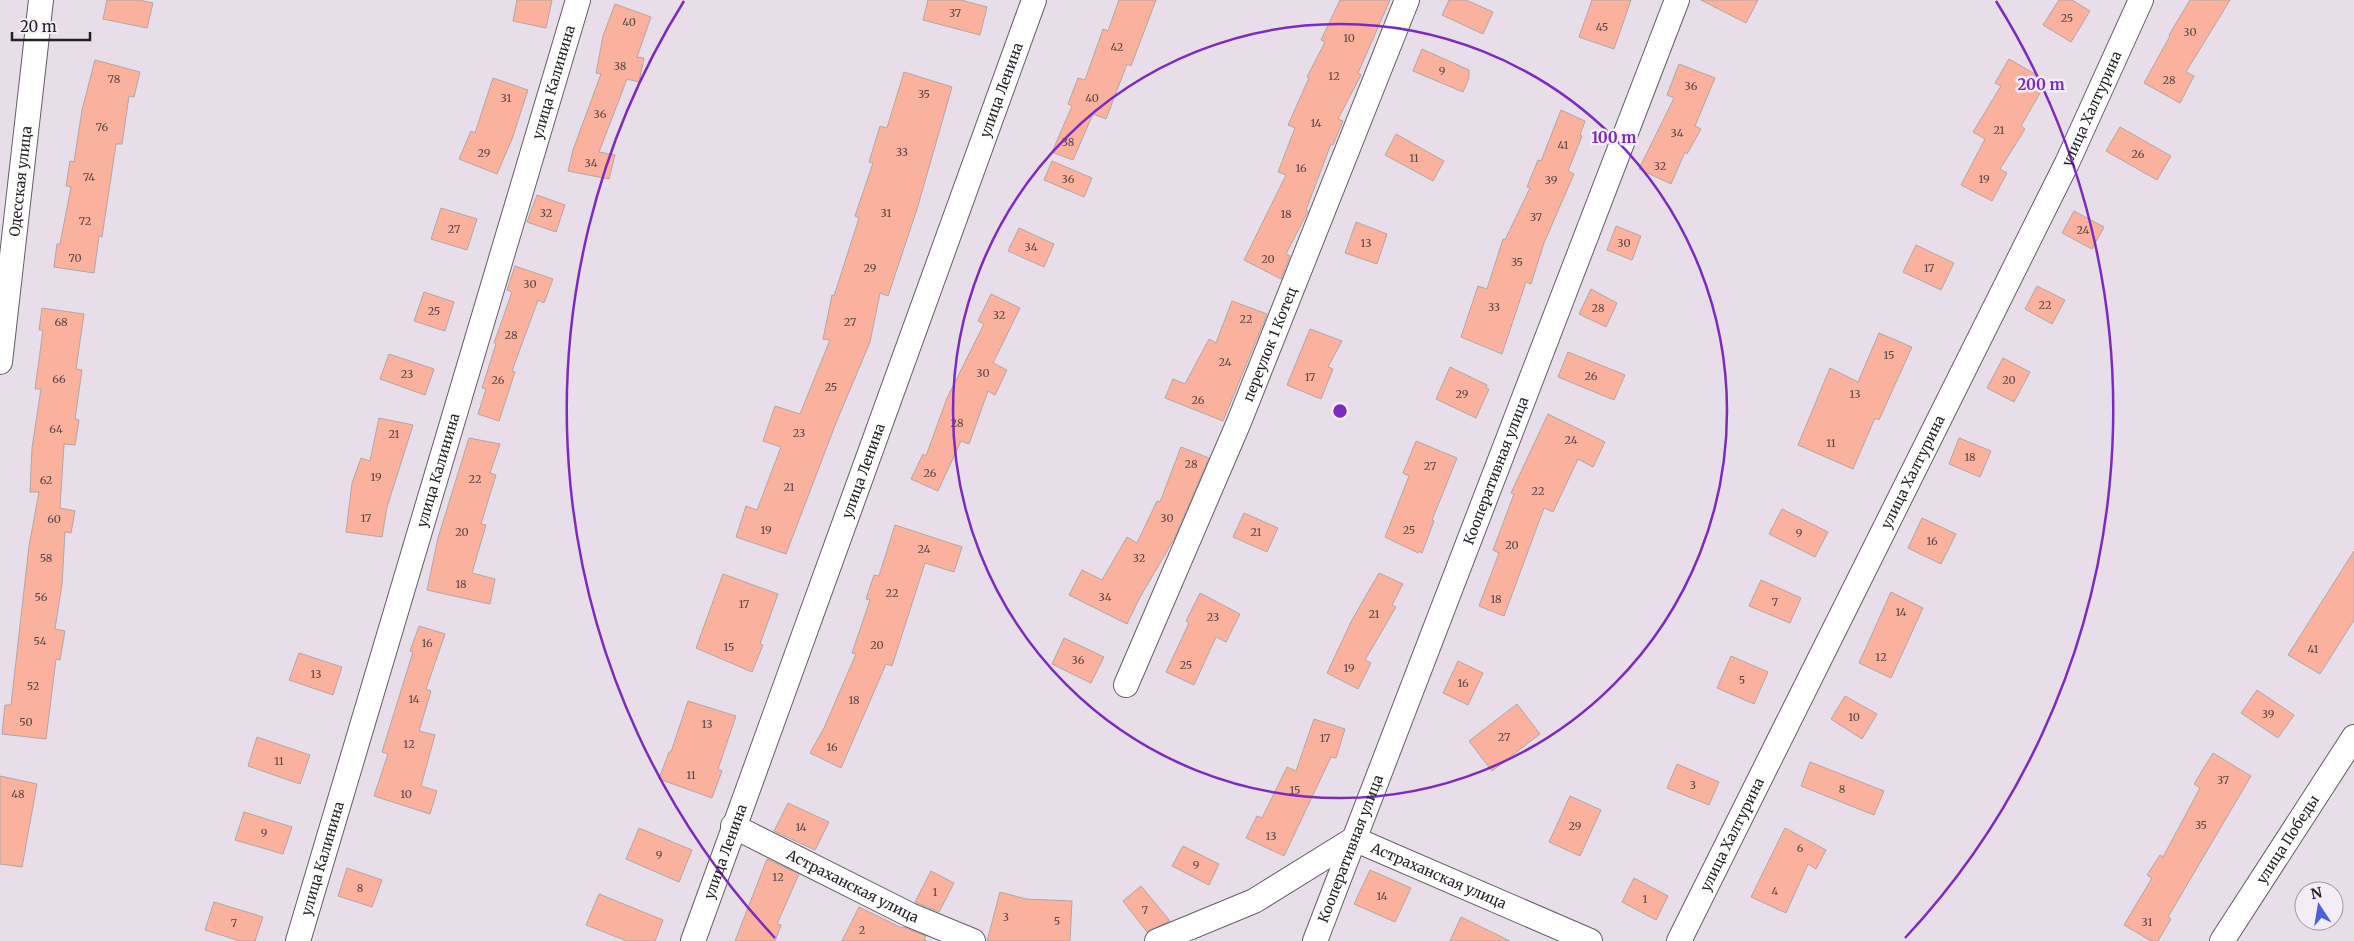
<svg xmlns="http://www.w3.org/2000/svg" width="2354" height="941" viewBox="0 0 2354 941" font-family="Merriweather,serif">
	<style>
		.building { fill: #fab29e; stroke: #b4a6a2 }
		.lines { fill: none; stroke-linecap: round; stroke-linejoin: round }
		.minor-casing { stroke: #655d67; stroke-width: 26 }
		.minor { stroke: #fff; stroke-width: 24 }
		.ring { fill: none; stroke: #7b2cbf; stroke-width: 2.5 }
		.labels { text-anchor: middle; stroke-width: 5; stroke-linejoin: round; paint-order: stroke }
		.number-label { font-size: 11px; fill: #5a4644 }
		.street-label { font-size: 14px; fill: #252226; stroke: #f4ecf7 }
		.centre { fill: #7b2cbf; stroke: #f4ecf7; stroke-width: 2.5 }
		.ring-label { font-size: 15px; text-anchor: middle; font-weight: bold; fill: #7b2cbf; stroke: #f4ecf7; stroke-width: 5; stroke-linejoin: round; paint-order: stroke }
	</style>
	<rect width="100%" height="100%" fill="#e7dee9"/>
	<g class="building">
		<path d="M107 0H139L153 3 147 28 103 19Z"/>
		<path d="M517 0H552L546 28 513 21Z"/>
		<path d="M928 0H961L987 7 980 35 923 20Z"/>
		<path d="M1119 0H1156L1131 66 1127 64 1106 119 1093 114 1073 160 1052 152 1072 106 1068 104 1078 78 1085 80 1103 29 1108 31Z"/>
		<path d="M1340 0H1390L1358 73 1361 75 1338 119 1343 121 1333 145 1331 144 1306 210 1308 211 1306 215 1286 254 1290 256 1281 279 1244 260 1286 175 1278 172 1295 128 1288 125 1309 78 1307 77 1325 42 1321 40Z"/>
		<path d="M1449 0H1466L1493 12 1483 34 1442 15Z"/>
		<path d="M1592 0H1631L1614 49 1579 37Z"/>
		<path d="M1701 0H1758L1746 23Z"/>
		<path d="M2059 0H2072L2090 11 2071 42 2043 25Z"/>
		<path d="M2190 0H2230L2186 72 2194 76 2180 103 2144 83 2170 36 2169 35Z"/>
		<path d="M615 4 651 17 637 57 644 58 639 82 627 79 599 152 615 155 609 179 568 171 573 150 601 74 596 73 603 36Z"/>
		<path d="M1422 49 1469 70V78L1463 92 1413 71Z"/>
		<path d="M2009 59 2047 81 2021 126 2025 129 2000 169 2007 173 1992 201 1961 185 1985 139 1973 132 2001 86 1995 83Z"/>
		<path d="M95 60 140 72 134 97 129 96 122 144H116L102 237 99 236 94 273 54 267 57 244H60L71 187 66 186 70 161 74 162 82 110Z"/>
		<path d="M1679 64 1715 78 1695 126 1701 129 1687 154 1685 152 1671 184 1639 169 1674 98 1667 95Z"/>
		<path d="M904 72 952 87 917 209 888 296 880 293 870 342 836 423 786 554 736 537 746 506 757 510 781 447 763 441 775 406 800 414 830 340 823 339 832 295 834 296 859 218 855 216 873 163 869 162 880 126 887 128Z"/>
		<path d="M493 78 528 90 512 139 497 174 459 159 471 131 475 133Z"/>
		<path d="M1561 110 1585 121 1580 135 1582 136 1568 171 1574 174 1544 243 1531 284 1526 282 1502 354 1461 337 1478 286 1487 289 1503 239 1505 240 1530 188 1527 187 1538 160 1541 161Z"/>
		<path d="M2120 127 2171 156 2157 180 2106 151Z"/>
		<path d="M1396 134 1444 161 1433 181 1385 155Z"/>
		<path d="M1052 161 1092 178 1084 197 1044 180Z"/>
		<path d="M537 195 565 205 556 232 527 222Z"/>
		<path d="M441 208 477 219 467 250 431 239Z"/>
		<path d="M2074 211 2104 227 2092 249 2062 233Z"/>
		<path d="M1356 222 1387 234 1377 264 1345 253Z"/>
		<path d="M1616 226 1641 236 1632 260 1607 250Z"/>
		<path d="M1019 228 1054 244 1044 267 1008 251Z"/>
		<path d="M1916 245 1954 263 1941 290 1903 272Z"/>
		<path d="M515 266 553 279 544 303 538 300 512 371 515 372 499 421 478 414 486 389 482 388 496 344 494 343 512 292 507 290Z"/>
		<path d="M2037 286 2065 300 2052 324 2025 309Z"/>
		<path d="M1591 289 1617 303 1606 327 1579 314Z"/>
		<path d="M424 292 454 302 445 331 414 321Z"/>
		<path d="M991 294 1020 308 993 363 1007 370 995 395 988 391 969 444 961 441 938 491 911 479 923 454 926 456 947 398 984 324 978 321Z"/>
		<path d="M1232 301 1267 314 1223 421 1165 398 1173 379 1185 384 1209 339 1216 343Z"/>
		<path d="M42 308 84 314 76 369 82 370 75 419 79 420 75 445 64 444 60 508 75 511 71 533 65 532 62 584 55 629 65 631 60 660 56 659 46 739 2 734 5 705H11L29 546 39 492H30L32 448 41 389H35L43 330H39Z"/>
		<path d="M1310 329 1342 341 1328 367 1333 369 1321 399 1287 385Z"/>
		<path d="M1879 333 1912 347 1879 420 1875 418 1853 469 1798 445 1830 368 1858 382Z"/>
		<path d="M1568 352 1625 375 1614 400 1558 377Z"/>
		<path d="M389 354 434 369 425 395 380 379Z"/>
		<path d="M2003 358 2030 372 2014 402 1987 388Z"/>
		<path d="M1450 367 1487 385 1486 388 1489 389 1476 418 1436 399Z"/>
		<path d="M1548 414 1605 442 1593 467 1578 459 1553 512 1544 508 1504 616 1479 606 1499 553 1493 550 1514 494 1511 493Z"/>
		<path d="M379 418 413 425 387 507 382 537 346 532 352 483 361 458 370 461Z"/>
		<path d="M469 438 500 444 490 473 496 475 481 524 486 525 472 573 495 579 490 604 427 590 438 538Z"/>
		<path d="M1959 438 1991 451 1980 477 1949 464Z"/>
		<path d="M1416 441 1457 458 1432 520 1434 521 1422 553 1419 551 1418 553 1385 537 1409 476 1403 473Z"/>
		<path d="M1181 447 1209 458 1174 539 1139 599 1127 624 1069 595 1082 570 1102 580 1127 537 1137 543 1157 501 1160 502Z"/>
		<path d="M1782 509 1828 532 1815 557 1769 534Z"/>
		<path d="M1244 513 1278 528 1267 552 1233 537Z"/>
		<path d="M1922 518 1956 534 1941 564 1908 548Z"/>
		<path d="M895 525 962 547 954 572 925 563 892 666 886 664 841 768 810 753 824 728 856 654 852 653 870 600 866 599 874 575 879 576Z"/>
		<path d="M2354 551V620L2320 674 2288 655Z"/>
		<path d="M1379 573 1403 584 1392 605 1396 607 1365 660 1371 663 1358 689 1327 673 1352 620Z"/>
		<path d="M723 574 778 594 760 644 763 645 752 672 696 648Z"/>
		<path d="M1761 580 1801 598 1790 623 1749 606Z"/>
		<path d="M1891 592 1923 608 1891 678 1859 663Z"/>
		<path d="M1200 593 1240 614 1226 642 1216 637 1194 685 1166 672 1189 623 1186 621Z"/>
		<path d="M419 626 445 634 426 689 431 691 419 731 435 735 421 786 437 791 430 814 374 796 388 754 382 752 413 652 410 651Z"/>
		<path d="M1064 638 1104 657 1091 683 1052 664Z"/>
		<path d="M299 653 342 667 333 695 289 680Z"/>
		<path d="M1731 656 1768 672 1754 704 1717 688Z"/>
		<path d="M1458 661 1483 673 1468 705 1443 693Z"/>
		<path d="M2257 690 2294 715 2278 738 2241 713Z"/>
		<path d="M1845 696 1877 714 1862 739 1831 719Z"/>
		<path d="M688 701 736 716 718 769 722 771 712 798 659 779 669 752H671Z"/>
		<path d="M1517 704 1540 734 1492 771 1469 741Z"/>
		<path d="M1314 719 1345 729 1336 758 1331 757 1284 856 1246 838 1257 816 1262 818 1287 767 1296 771Z"/>
		<path d="M257 737 310 755 300 784 248 766Z"/>
		<path d="M2213 753 2251 776 2168 917 2171 919 2158 941H2151L2124 925 2152 878 2147 875 2160 855 2163 857 2200 788 2194 784Z"/>
		<path d="M1810 762 1884 791 1874 815 1801 786Z"/>
		<path d="M1677 764 1719 782 1709 805 1667 788Z"/>
		<path d="M0 776 37 784 22 867 0 864Z"/>
		<path d="M1570 796 1601 810 1580 856 1549 842Z"/>
		<path d="M788 803 829 822 815 850 774 831Z"/>
		<path d="M244 812 292 827 283 854 235 840Z"/>
		<path d="M639 828 692 850 679 882 626 859Z"/>
		<path d="M1785 828 1826 850 1816 869 1808 864 1786 913 1751 897Z"/>
		<path d="M1183 846 1219 864 1209 885 1172 866Z"/>
		<path d="M767 859 799 874 777 924 781 925 775 941H735Z"/>
		<path d="M347 868 382 880 372 907 338 896Z"/>
		<path d="M1370 870 1411 888 1395 922 1354 904Z"/>
		<path d="M931 871 954 883 939 912 915 902Z"/>
		<path d="M1634 878 1668 896 1656 920 1622 902Z"/>
		<path d="M1141 886 1170 921 1147 932 1123 901Z"/>
		<path d="M1000 892 1026 899 1072 901 1070 941H987Z"/>
		<path d="M599 894 663 920 655 941H627L586 925Z"/>
		<path d="M214 902 263 917 255 941H240L205 930Z"/>
		<path d="M859 907 902 928 903 927 926 936 924 939 927 941H842Z"/>
		<path d="M1461 917 1510 941H1450Z"/>
	</g>
	<g class="lines">
		<g class="minor-casing">
			<g id="minor">
				<path id="s1" d="M0 362 41 0"/>
				<path id="s2" d="M1126 685 1239 422 1407 0"/>
				<path id="s3" d="M733 826 910 915 973 941"/>
				<path id="s4" d="M298 941 578 0"/>
				<path id="s5" d="M693 941 1034 0"/>
				<path id="s6" d="M1157 941 1254 901 1354 839 1590 941"/>
				<path id="s7" d="M1315 941 1677 0"/>
				<path id="s8" d="M1679 941 2067 163 2141 0"/>
				<path id="s9" d="M2222 941 2354 737"/>
			</g>
		</g>
		<use href="#minor" class="minor"/>
	</g>
	<g class="ring">
		<circle cx="1340" cy="411" r="387"/>
		<path d="M775 938A773 773 0 0 1 684 1M1996 1A773 773 0 0 1 1905 938"/>
	</g>
	<g class="labels">
		<g class="number-label">
			<text x="955" y="17">37</text>
			<text x="2067" y="22">25</text>
			<text x="629" y="26">40</text>
			<text x="1602" y="31">45</text>
			<text x="2190" y="36">30</text>
			<text x="1349" y="42">10</text>
			<text x="1117" y="51">42</text>
			<text x="620" y="70">38</text>
			<text x="1442" y="75">9</text>
			<text x="1334" y="80">12</text>
			<text x="114" y="83">78</text>
			<text x="2169" y="84">28</text>
			<text x="1691" y="90">36</text>
			<text x="924" y="98">35</text>
			<text x="506" y="102">31</text>
			<text x="1092" y="102">40</text>
			<text x="600" y="118">36</text>
			<text x="1316" y="127">14</text>
			<text x="102" y="131">76</text>
			<text x="1999" y="134">21</text>
			<text x="1677" y="137">34</text>
			<text x="1068" y="146">38</text>
			<text x="1563" y="149">41</text>
			<text x="902" y="156">33</text>
			<text x="484" y="157">29</text>
			<text x="2138" y="158">26</text>
			<text x="1414" y="162">11</text>
			<text x="591" y="167">34</text>
			<text x="1660" y="170">32</text>
			<text x="1301" y="172">16</text>
			<text x="89" y="181">74</text>
			<text x="1068" y="183">36</text>
			<text x="1984" y="183">19</text>
			<text x="1551" y="184">39</text>
			<text x="546" y="217">32</text>
			<text x="886" y="217">31</text>
			<text x="1286" y="218">18</text>
			<text x="1536" y="221">37</text>
			<text x="85" y="225">72</text>
			<text x="454" y="233">27</text>
			<text x="2083" y="234">24</text>
			<text x="1366" y="247">13</text>
			<text x="1624" y="247">30</text>
			<text x="1031" y="251">34</text>
			<text x="75" y="262">70</text>
			<text x="1268" y="263">20</text>
			<text x="1517" y="266">35</text>
			<text x="870" y="272">29</text>
			<text x="1929" y="272">17</text>
			<text x="530" y="288">30</text>
			<text x="2045" y="309">22</text>
			<text x="1494" y="311">33</text>
			<text x="1598" y="312">28</text>
			<text x="434" y="315">25</text>
			<text x="999" y="319">32</text>
			<text x="1246" y="323">22</text>
			<text x="61" y="326">68</text>
			<text x="850" y="326">27</text>
			<text x="511" y="339">28</text>
			<text x="1889" y="359">15</text>
			<text x="1225" y="366">24</text>
			<text x="983" y="377">30</text>
			<text x="407" y="378">23</text>
			<text x="1591" y="380">26</text>
			<text x="1310" y="381">17</text>
			<text x="59" y="383">66</text>
			<text x="498" y="384">26</text>
			<text x="2009" y="384">20</text>
			<text x="831" y="391">25</text>
			<text x="1462" y="398">29</text>
			<text x="1855" y="398">13</text>
			<text x="1198" y="404">26</text>
			<text x="957" y="427">28</text>
			<text x="56" y="433">64</text>
			<text x="799" y="437">23</text>
			<text x="394" y="438">21</text>
			<text x="1571" y="444">24</text>
			<text x="1831" y="447">11</text>
			<text x="1970" y="461">18</text>
			<text x="1191" y="468">28</text>
			<text x="1430" y="470">27</text>
			<text x="930" y="477">26</text>
			<text x="376" y="481">19</text>
			<text x="475" y="483">22</text>
			<text x="46" y="484">62</text>
			<text x="789" y="491">21</text>
			<text x="1538" y="495">22</text>
			<text x="366" y="522">17</text>
			<text x="1167" y="522">30</text>
			<text x="54" y="523">60</text>
			<text x="766" y="534">19</text>
			<text x="1409" y="534">25</text>
			<text x="462" y="536">20</text>
			<text x="1256" y="536">21</text>
			<text x="1799" y="537">9</text>
			<text x="1932" y="545">16</text>
			<text x="1512" y="549">20</text>
			<text x="924" y="553">24</text>
			<text x="46" y="562">58</text>
			<text x="1139" y="562">32</text>
			<text x="461" y="588">18</text>
			<text x="892" y="597">22</text>
			<text x="41" y="601">56</text>
			<text x="1105" y="601">34</text>
			<text x="1496" y="603">18</text>
			<text x="1775" y="606">7</text>
			<text x="744" y="608">17</text>
			<text x="1901" y="616">14</text>
			<text x="1374" y="618">21</text>
			<text x="1213" y="621">23</text>
			<text x="40" y="645">54</text>
			<text x="427" y="647">16</text>
			<text x="877" y="649">20</text>
			<text x="729" y="651">15</text>
			<text x="2313" y="653">41</text>
			<text x="1881" y="661">12</text>
			<text x="1078" y="664">36</text>
			<text x="1186" y="669">25</text>
			<text x="1349" y="672">19</text>
			<text x="316" y="678">13</text>
			<text x="1742" y="684">5</text>
			<text x="1463" y="687">16</text>
			<text x="33" y="690">52</text>
			<text x="414" y="703">14</text>
			<text x="854" y="704">18</text>
			<text x="2268" y="718">39</text>
			<text x="1854" y="721">10</text>
			<text x="26" y="726">50</text>
			<text x="707" y="728">13</text>
			<text x="1504" y="741">27</text>
			<text x="1325" y="742">17</text>
			<text x="409" y="748">12</text>
			<text x="832" y="751">16</text>
			<text x="279" y="765">11</text>
			<text x="691" y="779">11</text>
			<text x="2223" y="784">37</text>
			<text x="1693" y="789">3</text>
			<text x="1842" y="793">8</text>
			<text x="1295" y="794">15</text>
			<text x="18" y="798">48</text>
			<text x="406" y="798">10</text>
			<text x="2201" y="829">35</text>
			<text x="1575" y="830">29</text>
			<text x="801" y="831">14</text>
			<text x="264" y="837">9</text>
			<text x="1271" y="840">13</text>
			<text x="1800" y="852">6</text>
			<text x="659" y="859">9</text>
			<text x="1196" y="869">9</text>
			<text x="778" y="881">12</text>
			<text x="360" y="892">8</text>
			<text x="1775" y="895">4</text>
			<text x="935" y="896">1</text>
			<text x="1382" y="900">14</text>
			<text x="1645" y="903">1</text>
			<text x="1145" y="914">7</text>
			<text x="1006" y="921">3</text>
			<text x="1057" y="925">5</text>
			<text x="2147" y="926">31</text>
			<text x="234" y="927">7</text>
			<text x="862" y="934">2</text>
		</g>
		<g class="street-label">
			<text dy="5" stroke="none"><textPath href="#s4" startOffset="896">улица Калинина</textPath></text>
			<text dy="5" stroke="none"><textPath href="#s5" startOffset="905">улица Ленина</textPath></text>
			<text dy="5" stroke="none"><textPath href="#s8" startOffset="929">улица Халтурина</textPath></text>
			<text dy="5" stroke="none"><textPath href="#s1" startOffset="182">Одесская улица</textPath></text>
			<text dy="5" stroke="none"><textPath href="#s2" startOffset="370">переулок 1 Котец</textPath></text>
			<text dy="5" stroke="none"><textPath href="#s5" startOffset="500">улица Ленина</textPath></text>
			<text dy="5" stroke="none"><textPath href="#s7" startOffset="504">Кооперативная улица</textPath></text>
			<text dy="5" stroke="none"><textPath href="#s4" startOffset="491">улица Калинина</textPath></text>
			<text dy="5" stroke="none"><textPath href="#s8" startOffset="524">улица Халтурина</textPath></text>
			<text dy="5" stroke="none"><textPath href="#s8" startOffset="119">улица Халтурина</textPath></text>
			<text dy="5" stroke="none"><textPath href="#s9" startOffset="121">улица Победы</textPath></text>
			<text dy="5" stroke="none"><textPath href="#s7" startOffset="99">Кооперативная улица</textPath></text>
			<text dy="5" stroke="none"><textPath href="#s5" startOffset="95">улица Ленина</textPath></text>
			<text dy="5" stroke="none"><textPath href="#s4" startOffset="86">улица Калинина</textPath></text>
			<text dy="5" stroke="none"><textPath href="#s6" startOffset="315">Астраханская улица</textPath></text>
			<text dy="5" stroke="none"><textPath href="#s3" startOffset="134">Астраханская улица</textPath></text>
		</g>
	</g>
	<circle cx="1340" cy="411" r="8" class="centre"/>
	<g class="ring-label">
		<text x="2041" y="90">200 m</text>
		<text x="1614" y="143">100 m</text>
	</g>
	<g transform="translate(2319 906) rotate(348)"><circle r="24" fill="#f4ecf7" stroke="#a19ba3"/>
	<path d="M0-4L9 19L0 12L-9 19Z" fill="#4d61d6"/>
	<text y="-8" font-size="14" font-weight="bold" text-anchor="middle" fill="#252226">N</text>
	</g>
	<path d="M12 32v8h78v-8" fill="none" stroke="#252226" stroke-width="2.5"/>
	<text x="20" y="32" font-size="15" fill="#252226" stroke="#f4ecf7" stroke-width="4" paint-order="stroke">20 m</text>
</svg>
